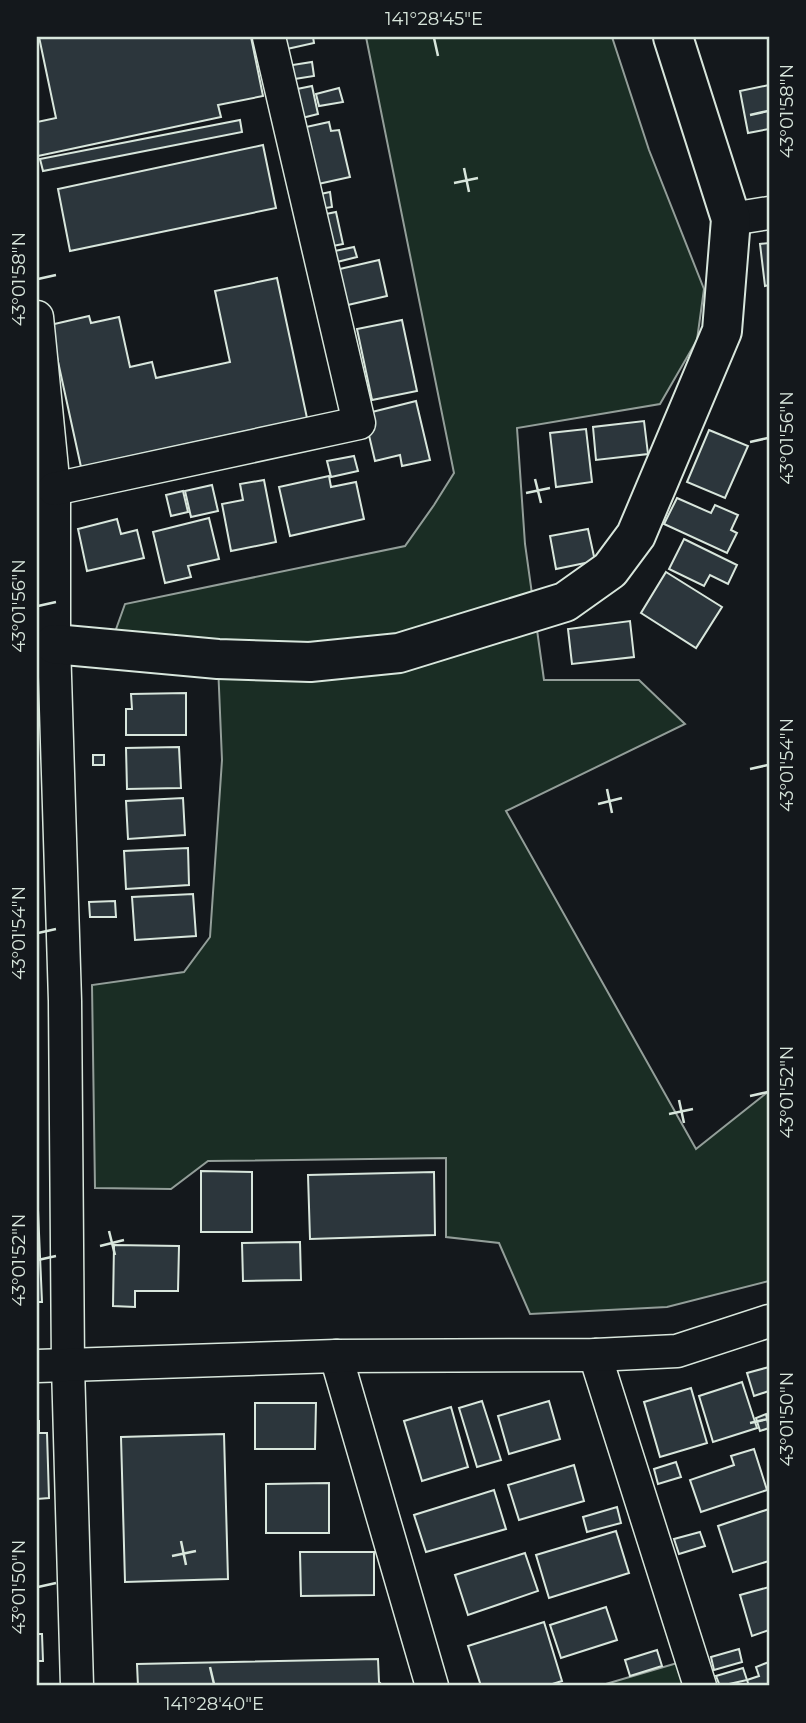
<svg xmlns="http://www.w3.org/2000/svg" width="806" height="1723" viewBox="0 0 806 1723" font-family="Montserrat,sans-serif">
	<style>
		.green { fill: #1a2d24; stroke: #939e99; stroke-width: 2 }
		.building { fill: #2c363c; stroke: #d8e6dc; stroke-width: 2 }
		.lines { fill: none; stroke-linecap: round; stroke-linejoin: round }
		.street-casing { stroke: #d8e6dc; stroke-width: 35 }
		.secondary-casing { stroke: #d8e6dc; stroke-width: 42 }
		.street { stroke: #14181c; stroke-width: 32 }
		.secondary { stroke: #14181c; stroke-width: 38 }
		.ticks { fill: none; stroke: #d8e6dc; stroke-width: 2.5 }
		.neatline { fill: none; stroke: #d8e6dc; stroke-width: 2.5 }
		.ticks-label { font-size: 18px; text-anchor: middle; fill: #d8e6dc }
	</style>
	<rect width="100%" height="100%" fill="#14181c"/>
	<g class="green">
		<path d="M366 37H612L649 150 704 289 697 340 660 404 517 428 525 544 544 680H639L685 724 506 811 696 1149 769 1091V1281L667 1307 530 1314 499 1243 446 1237V1158L208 1161 171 1189 95 1188 92 985 184 972 210 937 222 760 217 641 115 632 125 604 405 546 434 505 454 473Z"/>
		<path d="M684 1661 692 1686H599Z"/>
	</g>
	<g class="building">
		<path d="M39 37H251L263 96 218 105 221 117 38 156 37 122 56 118Z"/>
		<path d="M275 37H313L314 43 278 51Z"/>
		<path d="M312 62 314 76 288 80 286 66Z"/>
		<path d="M769 85V129L748 133 740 91Z"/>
		<path d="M312 86 318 114 298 119 292 90Z"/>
		<path d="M339 88 343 102 319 106 316 94Z"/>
		<path d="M240 120 242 132 43 171 40 159Z"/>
		<path d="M329 122 331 131 339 130 350 177 309 186 297 129Z"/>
		<path d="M263 145 276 208 70 251 58 189Z"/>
		<path d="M330 192 332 207 313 210 311 196Z"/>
		<path d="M336 212 343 244 323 248 316 216Z"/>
		<path d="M769 243V285L765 286 760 244Z"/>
		<path d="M354 247 357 257 333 263 330 252Z"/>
		<path d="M379 260 387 296 339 307 331 271Z"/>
		<path d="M277 278 307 418 81 467 50 325 89 316 91 323 119 317 130 367 152 362 156 378 230 362 215 291Z"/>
		<path d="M402 320 417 391 372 400 357 329Z"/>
		<path d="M416 401 430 460 402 466 400 455 375 461 364 414Z"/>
		<path d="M644 421 648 454 596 460 593 427Z"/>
		<path d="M586 429 592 482 556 487 550 433Z"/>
		<path d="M709 430 748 446 725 498 687 482Z"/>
		<path d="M354 456 358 471 331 477 327 461Z"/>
		<path d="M329 476 331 487 356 482 364 519 290 536 279 487Z"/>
		<path d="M264 480 276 542 231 551 222 504 243 500 240 484Z"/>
		<path d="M212 485 218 511 191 517 185 491Z"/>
		<path d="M183 491 188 512 171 516 166 495Z"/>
		<path d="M677 498 711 513 715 505 738 515 731 530 737 533 727 553 664 524Z"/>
		<path d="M209 518 219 559 188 566 191 577 165 583 153 532Z"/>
		<path d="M117 519 121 534 137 530 144 558 87 571 78 529Z"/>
		<path d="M588 529 595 561 556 569 550 536Z"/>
		<path d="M684 539 737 565 728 584 710 575 704 586 669 569Z"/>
		<path d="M666 572 722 607 696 648 641 613Z"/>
		<path d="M630 621 634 657 572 664 568 629Z"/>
		<path d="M186 693V735H126V709H132L131 694Z"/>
		<path d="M179 747 181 788 127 789 126 748Z"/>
		<rect x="93" y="755" width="11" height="10"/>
		<path d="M183 798 185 835 128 839 126 801Z"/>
		<path d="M188 848 189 885 126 889 124 851Z"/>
		<path d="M193 894 196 936 135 940 132 897Z"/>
		<path d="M115 901 116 917H90L89 902Z"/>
		<path d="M201 1171 252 1172V1232H201Z"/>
		<path d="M434 1172 435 1235 310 1239 308 1175Z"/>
		<path d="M37 1187 42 1302H37Z"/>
		<path d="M300 1242 301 1280 243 1281 242 1243Z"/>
		<path d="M114 1245 179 1246 178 1291H135V1307L113 1306Z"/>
		<path d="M769 1367V1391L754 1396 747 1373Z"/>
		<path d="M742 1382 757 1428 713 1442 699 1396Z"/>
		<path d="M691 1388 707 1443 660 1457 644 1402Z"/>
		<path d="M482 1401 501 1460 477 1467 459 1408Z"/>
		<path d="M549 1401 560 1439 509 1454 498 1416Z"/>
		<path d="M255 1403H316L315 1449H255Z"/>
		<path d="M451 1407 468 1467 422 1481 404 1421Z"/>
		<path d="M766 1414 769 1428 760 1431 756 1418Z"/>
		<path d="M37 1421H39V1433H47L49 1498 37 1499Z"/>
		<path d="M224 1434 228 1579 125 1582 121 1437Z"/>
		<path d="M754 1449 767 1490 701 1512 690 1480 734 1465 731 1456Z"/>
		<path d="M676 1462 681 1477 658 1484 654 1469Z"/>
		<path d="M574 1465 584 1501 519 1520 508 1485Z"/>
		<path d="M329 1483V1533H266V1484Z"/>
		<path d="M494 1490 506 1529 426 1552 414 1515Z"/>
		<path d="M617 1507 621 1523 587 1532 583 1517Z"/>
		<path d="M769 1509V1561L733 1572 718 1526Z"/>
		<path d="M616 1531 629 1573 549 1598 536 1555Z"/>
		<path d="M700 1532 705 1546 679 1554 674 1539Z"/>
		<path d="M300 1552H374V1595L301 1596Z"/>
		<path d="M525 1553 538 1591 468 1615 455 1575Z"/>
		<path d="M769 1587V1630L752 1636 740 1595Z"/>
		<path d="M606 1607 617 1640 561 1658 550 1625Z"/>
		<path d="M544 1622 562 1681 546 1686H481L468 1646Z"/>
		<path d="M37 1634H42L43 1661H37Z"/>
		<path d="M739 1649 742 1662 714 1670 711 1657Z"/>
		<path d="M657 1650 662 1666 630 1676 625 1660Z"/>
		<path d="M378 1659 379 1682 383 1686H138L137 1664Z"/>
		<path d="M769 1662V1686H749L747 1680 759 1676 756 1667Z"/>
		<path d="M743 1668 747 1680 720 1686 716 1676Z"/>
	</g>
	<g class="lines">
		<g class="street-casing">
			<g id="street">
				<path d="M731 219 769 213"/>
				<path d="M37 317 54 489V644L65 1001 68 1366 77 1686"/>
				<path d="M54 489 359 423 269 37"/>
				<path d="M595 1355 700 1686"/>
				<path d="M336 1356 432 1686"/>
				<path d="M37 1366 336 1356 595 1355 677 1351 769 1321"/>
			</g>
		</g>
		<g class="secondary-casing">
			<path id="secondary" d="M54 644 218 659 310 662 399 653 565 602 610 570 636 535 722 331 731 219 673 37"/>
		</g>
		<use href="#street" class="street"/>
		<use href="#secondary" class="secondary"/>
	</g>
	<path class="ticks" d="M434 38 438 56M750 115 768 111M464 168 469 192M454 183 478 178M38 279 56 275M750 442 768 438M535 479 541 503M526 493 550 488M38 606 56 602M750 769 768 765M607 789 612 813M598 804 622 798M38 933 56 929M750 1096 768 1092M679 1100 684 1123M669 1114 693 1109M109 1231 115 1255M100 1246 124 1240M38 1260 56 1256M750 1423 768 1419M181 1541 186 1565M172 1556 196 1551M38 1587 56 1583M210 1667 214 1684"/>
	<rect width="806" height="1723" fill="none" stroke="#14181c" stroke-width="77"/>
	<rect x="38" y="38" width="730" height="1646" class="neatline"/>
	<g class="ticks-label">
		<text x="434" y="25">141°28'45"E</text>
		<text transform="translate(787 111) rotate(-90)" y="6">43°01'58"N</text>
		<text transform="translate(19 279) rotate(-90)" y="6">43°01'58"N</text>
		<text transform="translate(787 438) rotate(-90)" y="6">43°01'56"N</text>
		<text transform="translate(19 606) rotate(-90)" y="6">43°01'56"N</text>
		<text transform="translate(787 765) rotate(-90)" y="6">43°01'54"N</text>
		<text transform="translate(19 933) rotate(-90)" y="6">43°01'54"N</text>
		<text transform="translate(787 1092) rotate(-90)" y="6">43°01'52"N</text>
		<text transform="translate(19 1260) rotate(-90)" y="6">43°01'52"N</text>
		<text transform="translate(787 1419) rotate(-90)" y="6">43°01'50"N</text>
		<text transform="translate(19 1587) rotate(-90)" y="6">43°01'50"N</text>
		<text x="214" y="1710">141°28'40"E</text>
	</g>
</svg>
